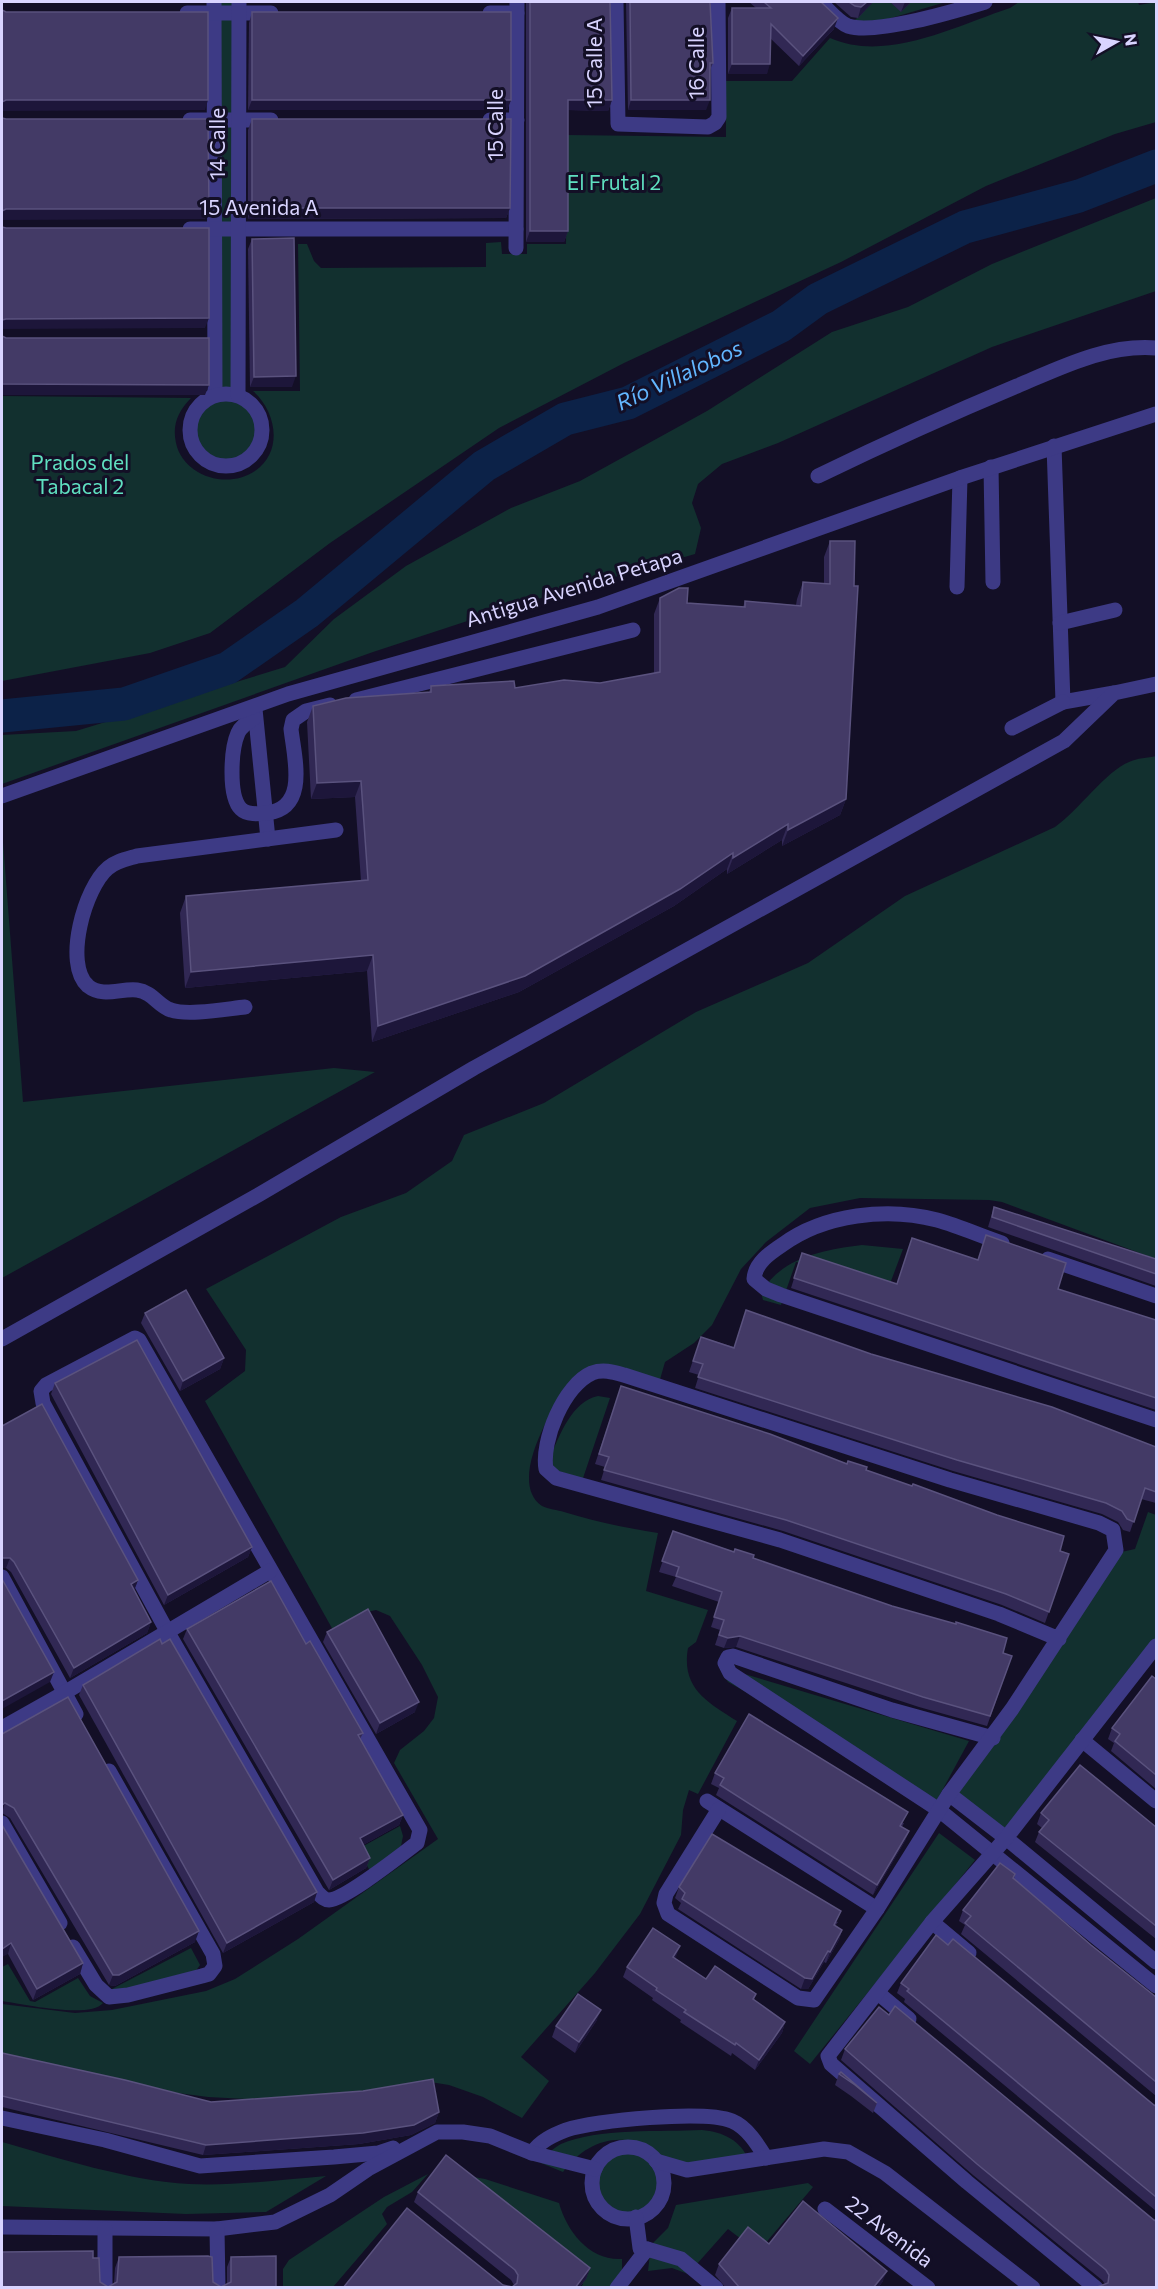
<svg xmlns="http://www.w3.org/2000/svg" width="1158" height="2289" viewBox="0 0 1158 2289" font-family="Commissioner,sans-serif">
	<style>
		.green { fill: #12302f }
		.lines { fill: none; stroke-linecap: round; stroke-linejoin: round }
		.river { stroke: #0c2248; stroke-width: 33 }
		.minor { stroke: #3d3a85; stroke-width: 15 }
		.wall { fill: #312854 }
		.shaded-wall { fill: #1d163a }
		.building { fill: #433a66; stroke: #5a527e; stroke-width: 1.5 }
		.labels { text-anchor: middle; stroke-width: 6; stroke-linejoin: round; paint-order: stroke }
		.street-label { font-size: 21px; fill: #d9d4ff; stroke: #130f26 }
		.park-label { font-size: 21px; fill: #5fe0c0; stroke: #130f26 }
		.water-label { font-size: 22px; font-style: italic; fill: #62b6ff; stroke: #130f26 }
	</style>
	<rect width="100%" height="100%" fill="#130f26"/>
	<g class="green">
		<path d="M214 2H239L238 395 226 393 215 395Z"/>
		<path d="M873 2H890L901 11 911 2H946L881 21 852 23Z"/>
		<path d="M1019 2H1138L1139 5 1156 2V122L1115 134 986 186 841 262 624 363 499 428 330 543 210 633 150 653 2 681V396L191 398C178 411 172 425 176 443 183 476 227 490 255 471 284 451 276 411 253 391H300L298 244H307L314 261 321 268 486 267V243L501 242 502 254H527V244H566L567 135 726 137V81H792L830 38C887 63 955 26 1010 8Z"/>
		<path d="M1156 198V291L992 347 778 443 722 464 698 484 692 503 701 528 695 554 510 607 373 652 2 784V735L76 731 285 667 334 619 406 566 511 508 580 481 707 411 832 332 908 307 992 264Z"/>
		<circle cx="226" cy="430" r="33"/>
		<path d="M1156 756V1259L1002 1202 989 1200 860 1198 810 1208 766 1242 741 1269 712 1325 694 1343 665 1362 659 1383 631 1371 567 1385C552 1410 507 1482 542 1506 548 1509 558 1510 564 1512 596 1522 626 1528 658 1533L646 1591 708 1610 696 1642 688 1648C681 1688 707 1702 737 1721L698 1794 689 1790 683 1810 681 1835 640 1914 595 1973 521 2057 549 2081 522 2118 483 2097 449 2085 424 2081 399 2090 282 2101 208 2097 140 2088 2 2058V2004L75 2013 112 2010 206 1991 235 1979 298 1939 438 1839 394 1763 400 1750 424 1731 434 1718 438 1697 422 1665 390 1616 376 1610 358 1614 333 1630 205 1401 245 1371 246 1350 206 1289 341 1217 406 1193 452 1161 464 1135 544 1103 696 1012 808 963 905 896 1055 827C1079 810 1106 771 1129 762 1137 758 1148 758 1156 756Z"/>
		<path d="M2 829 23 1102 334 1068 375 1072 2 1278Z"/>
		<path d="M862 1245 903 1249 888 1289 796 1262 781 1305 763 1300 761 1292C783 1257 823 1250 862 1245Z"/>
		<path d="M598 1396 610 1398 580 1487 558 1478 550 1458C559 1436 572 1401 598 1396Z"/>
		<path d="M1148 1512 1156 1515V1653L1008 1837 949 1793 1117 1553 1135 1549Z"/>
		<path d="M731 1670 969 1741 937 1800 728 1682 723 1674Z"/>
		<path d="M400 1826 403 1836 401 1846 370 1871 358 1849Z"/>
		<path d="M939 1833 975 1860 810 2064 794 2051Z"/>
		<path d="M191 1948 200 1965 195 1972 122 1991 110 1990Z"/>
		<path d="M8 1964 30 2001 35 2002 78 1978 90 1996 103 2003C90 2019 22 2004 2 2001V1967Z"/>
		<path d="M702 2130C723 2132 741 2140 749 2161L668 2169C641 2126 591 2133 563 2172L541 2163C545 2156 553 2148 561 2144 597 2128 662 2132 702 2130Z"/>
		<path d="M2 2142C58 2158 130 2181 189 2184 234 2186 280 2180 326 2176L266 2212 186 2214 2 2206Z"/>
		<circle cx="628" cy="2183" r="33"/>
		<path d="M445 2172 485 2179 559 2203C567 2232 590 2261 622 2259V2272L612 2287H581L583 2284Z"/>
		<path d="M428 2174 412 2192 387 2207 382 2214 387 2224 333 2287H283V2269L289 2260 384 2197Z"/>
		<path d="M808 2183 813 2187 758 2252 728 2229 688 2274 672 2268 648 2271 651 2245 668 2228 676 2205Z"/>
	</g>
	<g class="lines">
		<path class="river" d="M2 716 124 704 228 668 307 613 484 466 565 419 628 403 781 326 818 299 965 227 1079 196 1156 166"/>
		<g class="minor">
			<path d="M214 2 215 395"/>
			<path d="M616 2 618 124 708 127 715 123 719 117 718 2"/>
			<path d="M820 2C828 9 838 22 848 26 876 35 955 11 985 2"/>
			<path d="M187 13H271"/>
			<path d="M490 13H517"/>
			<path d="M190 120H271"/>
			<path d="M490 120H517"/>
			<path d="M190 229H516"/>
			<path d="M516 248 517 2"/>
			<circle cx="226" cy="430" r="36"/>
			<path d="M238 395 239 2"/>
			<path d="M1054 446 1063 702 1114 693"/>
			<path d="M991 467 993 582"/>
			<path d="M818 476C884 444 950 414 1017 386 1062 367 1107 344 1156 348"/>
			<path d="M957 587 960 478"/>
			<path d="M1060 623 1115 610"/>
			<path d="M356 700 633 630"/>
			<path d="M255 709 268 839"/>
			<path d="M254 718C248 722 241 726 238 733 231 749 228 796 241 809 247 815 258 814 267 813 309 808 294 757 291 729L293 720 306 711 330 705"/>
			<path d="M1012 728 1063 702"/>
			<path d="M2 796 288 694 598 607 960 478 1156 414"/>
			<path d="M245 1007C226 1009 188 1016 171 1010 158 1006 153 992 137 990 121 988 103 998 88 986 63 964 85 887 108 868 116 861 127 859 137 856L336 830"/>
			<path d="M1002 1243C981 1236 959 1226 937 1220 888 1207 824 1214 782 1245 770 1253 755 1263 754 1279L766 1289 781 1295 1156 1420"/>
			<path d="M1048 1259 1156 1296"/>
			<path d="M135 1338 139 1340 420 1830 417 1843C402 1854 346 1899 329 1900 324 1900 321 1896 317 1892L167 1631 43 1403 41 1391 46 1385Z"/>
			<path d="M2 1339 260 1194 474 1068 1064 741 1114 693 1156 684"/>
			<path d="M2 1577 76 1714"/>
			<path d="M2 1728 64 1693 270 1571"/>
			<path d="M993 1738 892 1710 733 1656 728 1657 725 1663 730 1673 939 1810 1156 1986"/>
			<path d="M1082 1740 1156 1801"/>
			<path d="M949 1794 1006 1838 1156 1962"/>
			<path d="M707 1801 877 1909"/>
			<path d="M719 1809 666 1894 664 1903 668 1914 798 1998 814 2000 877 1909 949 1794 1012 1709 1116 1550 1113 1530 1099 1523 950 1480 624 1375C613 1372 603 1369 592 1373 564 1385 541 1441 546 1469L556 1478 780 1540 999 1614 1059 1639"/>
			<path d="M2 1823 60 1923"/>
			<path d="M932 1922 969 1953"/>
			<path d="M73 1947 96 1985 109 1997 128 1995 202 1976 209 1974 215 1966 213 1954 109 1771"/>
			<path d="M878 1993 909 2019"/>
			<path d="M2 2118 105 2140 200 2166 334 2157 378 2153 393 2148"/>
			<circle cx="628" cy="2183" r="36"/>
			<path d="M532 2153C540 2141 553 2135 566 2130 594 2120 705 2110 732 2121 747 2127 758 2145 766 2158"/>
			<path d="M656 2161 687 2170 824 2149 848 2152 885 2173 1033 2288"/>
			<path d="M825 2209 928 2288"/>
			<path d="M2 2227 217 2229 275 2222 330 2195 368 2169 437 2132H463L490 2136 532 2153 595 2169"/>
			<path d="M105 2229V2288"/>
			<path d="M217 2229 218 2288"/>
			<path d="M647 2249 681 2259 716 2288"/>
			<path d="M617 2288 647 2249 640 2248 636 2217"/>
			<path d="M1096 2288 967 2182 831 2064 828 2056 932 1922 1006 1838 1156 1646"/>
		</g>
	</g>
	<g class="wall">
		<path d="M526 2H610L612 100 608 111 568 110V231L564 242H526Z"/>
		<path d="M626 2H710L713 63 710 70 706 110H628Z"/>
		<path d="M749 2H821L834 29 799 66 770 38 767 74H728V18L732 8H756Z"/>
		<path d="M834 2H873L858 18 851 17Z"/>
		<path d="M890 2H911L901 12Z"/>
		<path d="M252 12 511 100 507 110H248L249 23Z"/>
		<path d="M252 119 510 208 506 218 248 219V130Z"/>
		<path d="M252 239 292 387H250L248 249Z"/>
		<path d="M830 541 846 799 840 815 782 846V840L727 874V869L674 906 519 992 372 1042 367 971 185 988 180 913 186 896 361 881 355 797 311 799 307 722 313 706 429 692 431 686 515 688 600 683 654 673V614L660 598 687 603 743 607 745 601 796 605 797 599 803 582 824 584V557Z"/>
		<path d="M994 1207 1156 1259V1286L988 1227Z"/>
		<path d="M802 1253 897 1284 1058 1289 1156 1320V1410L791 1288Z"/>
		<path d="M145 1313 224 1358 220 1369 180 1391 141 1323Z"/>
		<path d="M701 1337 734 1347 871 1354 1156 1447V1503L1141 1499 1130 1532 1123 1530 1118 1522 1102 1514 953 1471 695 1388 699 1375 689 1372Z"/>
		<path d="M55 1383 252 1547 248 1557 164 1605 51 1394Z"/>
		<path d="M621 1386 866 1470 1069 1554 1045 1623 1002 1605 783 1531 601 1480 605 1467 595 1464Z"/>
		<path d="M2 1426 138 1580 134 1590 151 1622 147 1633 70 1678 11 1572 6 1568Z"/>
		<path d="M673 1531 753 1558 1012 1656 987 1726 919 1707 736 1647 724 1648 715 1645 720 1630 711 1627 719 1602 672 1586 676 1577 659 1572Z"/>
		<path d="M187 1629 306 1644 363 1733 360 1739 403 1815 399 1825 363 1845 370 1858 366 1868 329 1890 183 1639Z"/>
		<path d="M327 1632 415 1712 376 1734 323 1642Z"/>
		<path d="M1156 1679V1789L1111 1751 1114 1743 1108 1739 1112 1728Z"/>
		<path d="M83 1685 317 1892 314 1902 223 1953 79 1695Z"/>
		<path d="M2 1734 195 1942 115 1986 109 1985 10 1818 2 1813Z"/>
		<path d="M715 1773 904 1823 902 1827 909 1831 905 1841 873 1895 716 1795 719 1788 711 1784Z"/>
		<path d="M1041 1813 1156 1827V1939L1035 1842 1039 1832 1042 1828 1037 1824Z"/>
		<path d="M2 1825 83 1963 80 1974 33 2000 8 1954Z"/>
		<path d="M1015 1874 1014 1879 1091 1945 1156 1997V2096L961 1934 965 1925 959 1921 963 1910Z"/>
		<path d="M679 1887 838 1922 835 1926 842 1930 839 1940 826 1963 824 1962 808 1989H801L678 1909 681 1903 675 1898Z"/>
		<path d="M676 1957 675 1958 706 1979 756 1994 754 2000 785 2022 782 2033 755 2070 732 2053 731 2056 680 2022 681 2020 652 2000 653 1998 623 1977 627 1967Z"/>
		<path d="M901 1983 1154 2105 1156 2106V2211L904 2002 905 1999 897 1993Z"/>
		<path d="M597 2020 575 2053 552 2037 556 2026Z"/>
		<path d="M845 2049 1154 2220 1156 2288H1097L1105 2284 1102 2280 973 2175 841 2060Z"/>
		<path d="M2 2053 211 2102 439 2112 435 2123 411 2135 359 2144 203 2155 2 2107Z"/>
		<path d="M841 2072 877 2103 873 2113 851 2096 835 2085 839 2074Z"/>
		<path d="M418 2192 590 2268 586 2279 579 2288H343L503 2285 512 2287 514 2285 511 2280 414 2202Z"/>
		<path d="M769 2244 883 2281 878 2288H726L715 2275 719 2264Z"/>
		<path d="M119 2257 213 2282 221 2287 227 2284V2267L231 2257 276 2288H2L93 2258 100 2282 108 2287 114 2284 115 2268Z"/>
	</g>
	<g class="shaded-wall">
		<path d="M2 2H205L204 3H2Z"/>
		<path d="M249 2H508L507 3H249Z"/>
		<path d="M867 2H873L858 18 861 7Z"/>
		<path d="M905 2H911L901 12Z"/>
		<path d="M838 18 834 29 799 66 803 56Z"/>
		<path d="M732 64H770L767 74H728Z"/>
		<path d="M6 100H208L205 110 2 111V102Z"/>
		<path d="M252 100H511L507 110H248Z"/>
		<path d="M568 100H612L608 111 565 110Z"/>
		<path d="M631 100H710L706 110H628Z"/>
		<path d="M252 208H510L506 218 248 219Z"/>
		<path d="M6 209H209L205 219 2 220V211Z"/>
		<path d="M530 231H568L564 242H526Z"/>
		<path d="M209 318 205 328 2 329V320L6 319Z"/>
		<path d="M296 376 292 387H250L254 377Z"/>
		<path d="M2 384 209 385 205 395H2Z"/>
		<path d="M361 781 355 797 311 799 317 783Z"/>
		<path d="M846 799 840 815 782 846 788 830Z"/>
		<path d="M788 824 782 840 727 874 733 858Z"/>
		<path d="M733 853 727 869 674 906 519 992 372 1042 378 1026Z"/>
		<path d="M373 955 367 971 185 988 191 972Z"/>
		<path d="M224 1358 220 1369 180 1391 183 1381Z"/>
		<path d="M252 1547 248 1557 164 1605 168 1595Z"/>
		<path d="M2 1558H10L6 1568H2Z"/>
		<path d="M138 1580 134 1591 131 1584Z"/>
		<path d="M151 1622 147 1633 70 1678 74 1668Z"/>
		<path d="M740 1636 736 1647 724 1648 728 1638Z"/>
		<path d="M54 1672 50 1682 2 1709V1701Z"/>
		<path d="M419 1702 415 1712 376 1734 380 1723Z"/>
		<path d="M5 1803 2 1813V1805Z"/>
		<path d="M403 1815 399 1825 356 1849 360 1838Z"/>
		<path d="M909 1831 905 1841 873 1895 877 1885Z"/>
		<path d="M370 1858 366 1868 329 1890 333 1880Z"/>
		<path d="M317 1892 314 1902 223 1953 227 1943Z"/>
		<path d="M842 1930 839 1940 826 1963 830 1952Z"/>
		<path d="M199 1931 195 1942 115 1986 109 1985 113 1975Z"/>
		<path d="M11 1943 8 1954 2 1957V1949Z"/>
		<path d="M680 1946 676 1957 669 1967 673 1957Z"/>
		<path d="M828 1951 824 1962 808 1989H801L805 1978Z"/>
		<path d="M83 1963 80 1974 33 2000 37 1989Z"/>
		<path d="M601 2010 597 2020 575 2053 579 2042Z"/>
		<path d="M785 2022 782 2033 755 2070 759 2060Z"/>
		<path d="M439 2112 435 2123 411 2135 359 2144 203 2155 206 2145Z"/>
		<path d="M590 2268 586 2279 579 2288H575Z"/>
		<path d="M887 2271 883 2281 878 2288H873Z"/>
	</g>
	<g class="building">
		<path d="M530 2H610L612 100H568V231H530Z"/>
		<path d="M630 2H710L713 63H710V100H631Z"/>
		<path d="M764 2H821L838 18 803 56 771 24 770 64H732V8H771Z"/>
		<path d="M849 2H867L861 7 855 6Z"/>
		<path d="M2 10 6 12H208V100H6L2 102Z"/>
		<rect x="252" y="12" width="259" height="88"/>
		<path d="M2 118 6 119H208L209 209H6L2 211Z"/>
		<path d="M252 119H511L510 208H252Z"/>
		<path d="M2 227 6 228H209V318L6 319 2 320Z"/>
		<path d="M294 238 296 376 254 377 252 239Z"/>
		<path d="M2 336 6 338H209V385L2 384Z"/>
		<path d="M830 541H855L854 586H858L846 799 788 830V824L733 858V853L680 889 525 976 378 1026 373 955 191 972 186 896 368 880 361 781 317 783 313 706 346 698 431 692V686L514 681 515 688 564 680 600 683 660 672V598L679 588H688L687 603 745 607V601L801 606 803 582 830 584Z"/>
		<path d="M994 1207 1156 1259V1274L992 1217Z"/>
		<path d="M986 1235 1066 1263 1058 1289 1156 1320V1398L794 1278 802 1253 897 1284 912 1238 978 1260Z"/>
		<path d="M186 1290 224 1358 183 1381 145 1313Z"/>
		<path d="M746 1310 871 1354 1052 1407 1156 1447V1492L1145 1488 1134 1522 1127 1519 1122 1511 1106 1503 957 1460 698 1377 703 1364 693 1361 701 1337 734 1348Z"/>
		<path d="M137 1340 252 1547 168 1595 55 1383Z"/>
		<path d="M621 1386 770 1434 847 1464 848 1461 867 1467 866 1470 912 1486 913 1484 997 1515 1064 1536 1060 1551 1069 1554 1049 1612 1006 1594 786 1520 604 1470 609 1457 599 1454Z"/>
		<path d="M42 1404 138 1580 131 1584 151 1622 74 1668 14 1562 10 1558H2V1426Z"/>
		<path d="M673 1531 734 1552 735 1549 754 1555 753 1558 892 1606 956 1624V1622L1007 1638 1003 1653 1012 1656 990 1716 923 1697 740 1636 728 1638 719 1635 724 1620 714 1617 722 1592 676 1576 679 1567 662 1561Z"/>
		<path d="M2 1579 54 1672 2 1701Z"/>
		<path d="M271 1581 306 1644 310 1641 363 1733 358 1735 403 1815 360 1838 370 1858 333 1880 187 1629Z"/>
		<path d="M368 1609 419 1702 380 1723 327 1632Z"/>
		<path d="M160 1639 162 1644 170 1639 317 1892 227 1943 83 1685Z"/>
		<path d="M1152 1676 1156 1679V1775L1115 1741 1120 1734 1112 1728Z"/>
		<path d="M68 1697 199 1931 119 1975H113L14 1808 5 1803 2 1805V1734Z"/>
		<path d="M749 1714 908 1812 900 1826 909 1831 877 1885 720 1785 724 1778 715 1773Z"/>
		<path d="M1080 1765 1156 1827V1926L1039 1832 1049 1820 1041 1813Z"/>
		<path d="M2 1825 83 1963 37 1989 11 1943 2 1949Z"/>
		<path d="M712 1834 841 1911 834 1925 842 1930 830 1952 828 1951 812 1979 805 1978 682 1899 685 1893 679 1887Z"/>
		<path d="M1000 1863 1015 1874 1013 1878 1091 1945 1156 1997V2082L965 1923 971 1916 963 1910Z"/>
		<path d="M653 1928 680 1946 673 1957 706 1979 715 1966 756 1994 753 1999 785 2022 759 2060 736 2043 735 2045 684 2012 686 2010 656 1990 657 1988 627 1967Z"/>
		<path d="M936 1935 948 1945 953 1939 1154 2105 1156 2106V2197L907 1991 909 1989 901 1983Z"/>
		<path d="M578 1994 601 2010 579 2042 556 2026Z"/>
		<path d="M895 2006 1154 2220 1156 2221V2288H1098L1097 2287 1108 2283 1109 2275 1106 2270 977 2164 845 2049 879 2007 889 2015Z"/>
		<path d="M2 2053 125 2080 211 2102 363 2091 433 2079 439 2112 414 2125 363 2133 206 2145 2 2096Z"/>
		<path d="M841 2072 877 2103 855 2085 839 2074Z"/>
		<path d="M446 2155 590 2268 575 2288H343L407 2208 503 2285 512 2287 517 2283 518 2275 515 2270 418 2192Z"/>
		<path d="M803 2201 887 2271 873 2288H740L719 2264 748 2227 769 2244Z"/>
		<path d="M93 2251V2258H99L100 2282 108 2287 117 2282 119 2257 208 2256 212 2257 213 2282 221 2287 231 2282V2257L276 2256V2288H2V2252Z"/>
	</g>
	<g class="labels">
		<g class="street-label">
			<text transform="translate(595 63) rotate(-90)" y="7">15 Calle A</text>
			<text transform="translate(697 63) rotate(-90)" y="7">16 Calle</text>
			<text transform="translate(496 125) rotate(-90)" y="7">15 Calle</text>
			<text transform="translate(218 144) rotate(-90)" y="7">14 Calle</text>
			<text x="259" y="215">15 Avenida A</text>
			<text transform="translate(574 588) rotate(-17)" y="7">Antigua Avenida Petapa</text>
			<text transform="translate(889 2232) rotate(37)" y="7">22 Avenida</text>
		</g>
		<g class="park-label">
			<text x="614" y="190">El Frutal 2</text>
			<text x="80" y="470">Prados del<tspan x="80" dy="24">Tabacal 2</tspan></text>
		</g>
		<g class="water-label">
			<text transform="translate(679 375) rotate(-25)" y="8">Río Villalobos</text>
		</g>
	</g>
	<rect width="1158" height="2289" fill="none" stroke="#d9d4ff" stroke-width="6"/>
	<g transform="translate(1116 42) rotate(81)" stroke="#130f26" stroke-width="4.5" paint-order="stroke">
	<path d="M0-4.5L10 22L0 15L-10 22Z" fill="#d9d4ff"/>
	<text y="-9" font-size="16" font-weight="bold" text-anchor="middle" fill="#d9d4ff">N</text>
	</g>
</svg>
